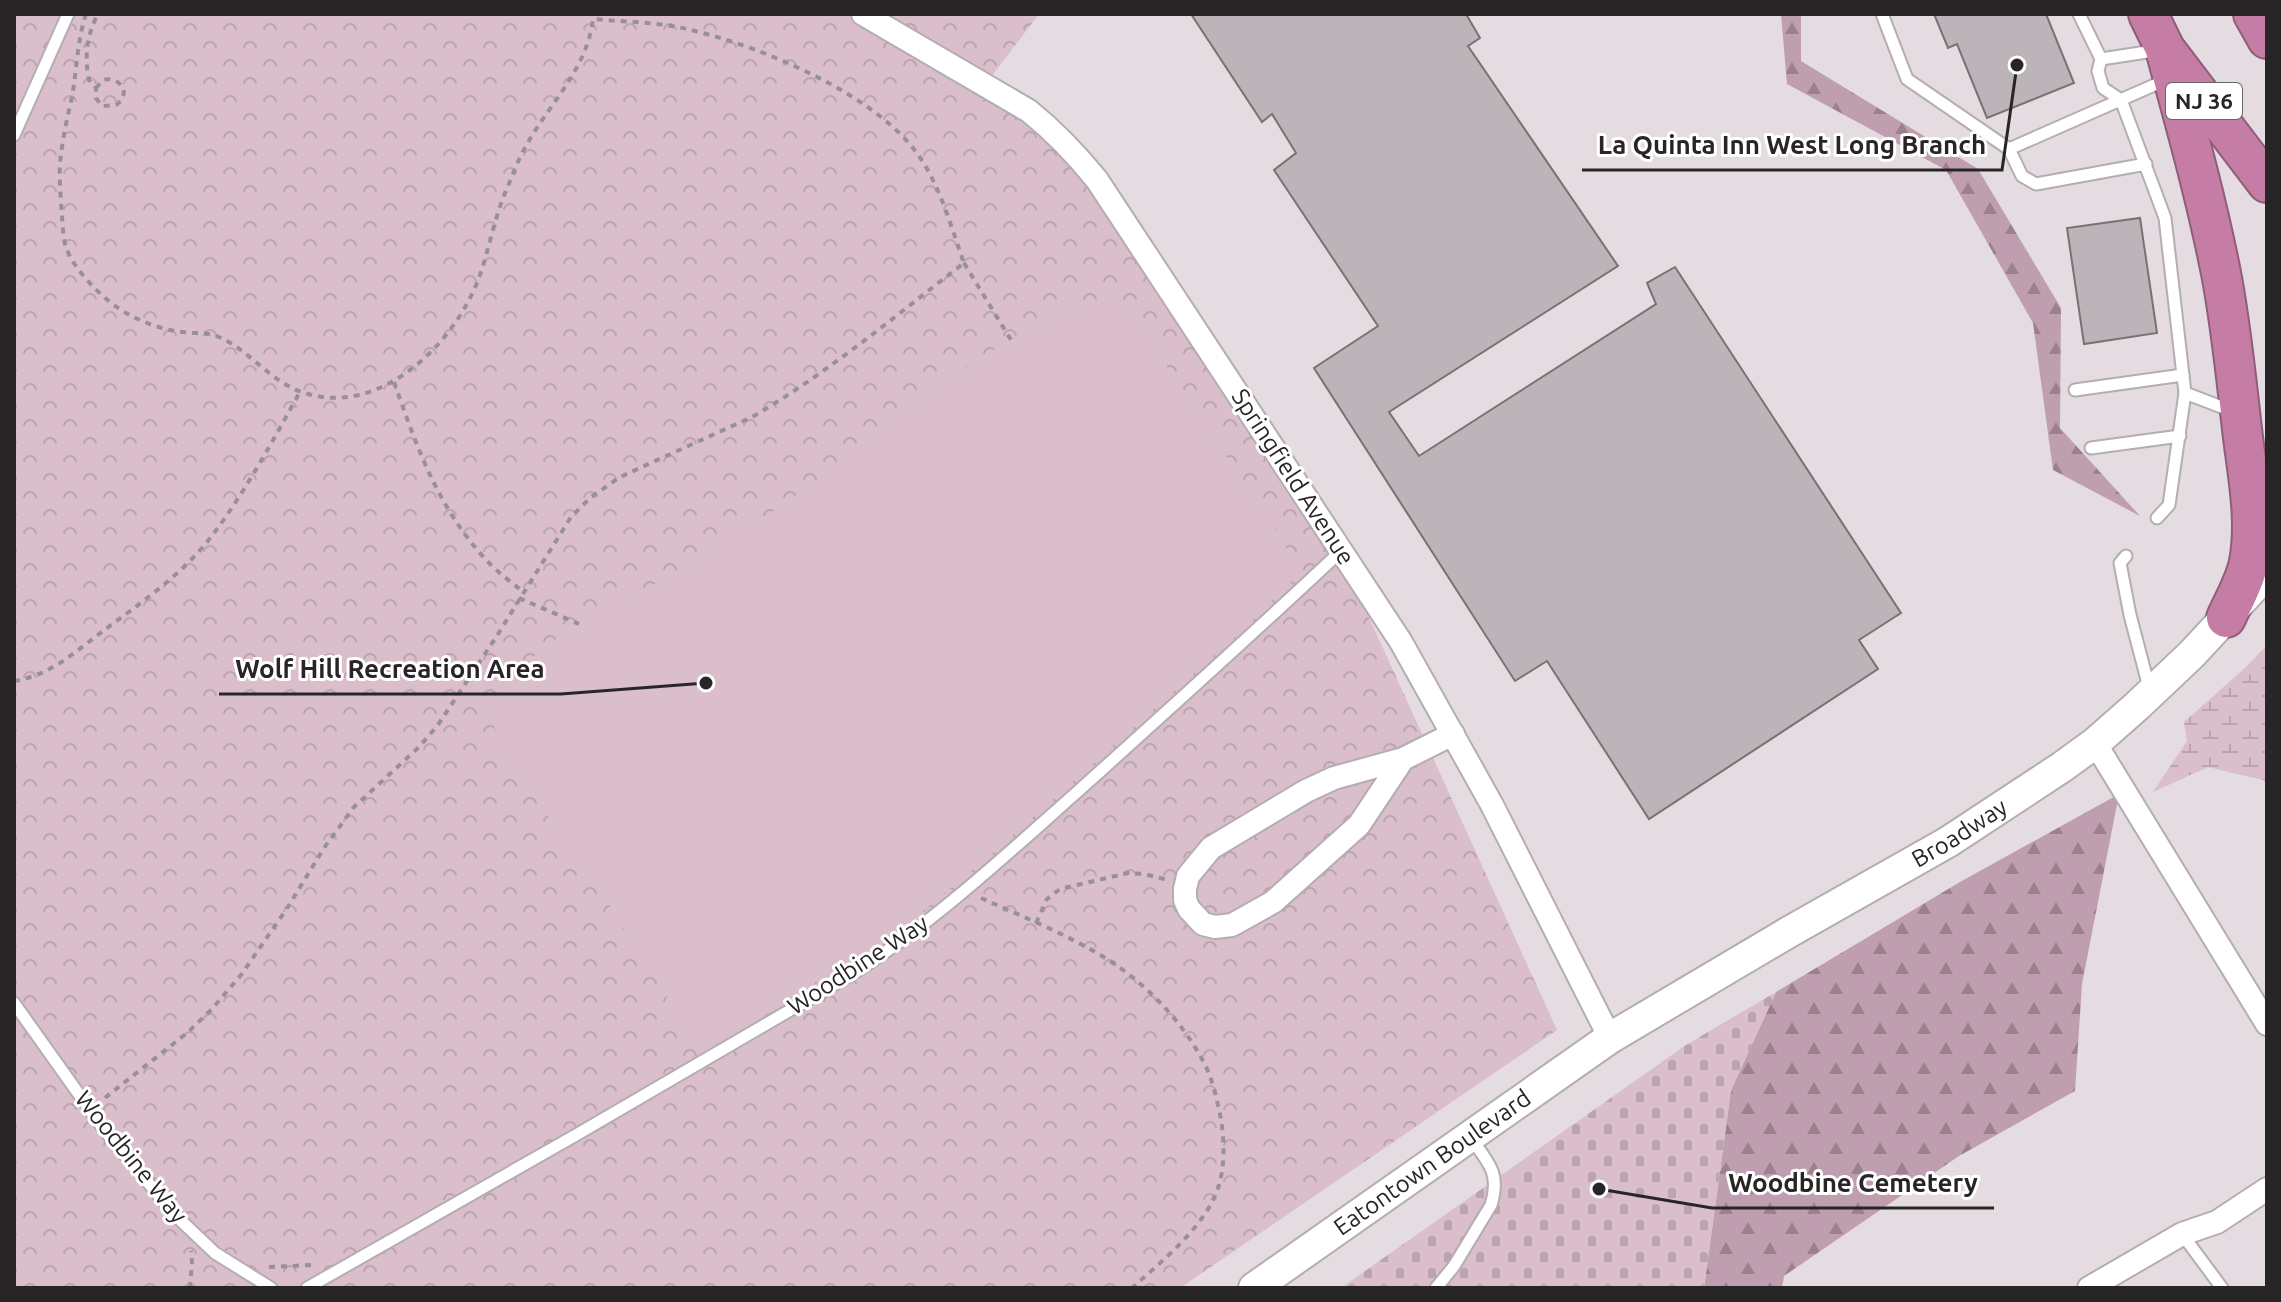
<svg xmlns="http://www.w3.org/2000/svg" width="2281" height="1302" viewBox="0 0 2281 1302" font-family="Ubuntu,sans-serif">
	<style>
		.forest { fill: url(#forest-firs) }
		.wetland { fill: url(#wetland-marsh) }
		.cemetery { fill: url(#cemetery-stones) }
		.park { fill: url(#park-crowns) }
		.garden { fill: #dabecc }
		.building { fill: #bcb4b8; stroke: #787175; stroke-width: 2 }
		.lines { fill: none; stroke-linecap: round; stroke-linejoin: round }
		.lane-casing { stroke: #b4adb1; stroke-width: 15 }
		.street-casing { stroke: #b4adb1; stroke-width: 26 }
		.secondary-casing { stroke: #b4adb1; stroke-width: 34 }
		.highway-casing { stroke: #8e5e79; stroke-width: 42 }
		.path { stroke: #979194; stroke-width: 4; stroke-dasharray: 6 6; stroke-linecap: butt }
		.lane { stroke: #fff; stroke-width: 11 }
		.street { stroke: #fff; stroke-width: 22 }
		.secondary { stroke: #fff; stroke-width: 30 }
		.highway { stroke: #c57da5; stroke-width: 38 }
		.labels { text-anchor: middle; stroke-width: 6; stroke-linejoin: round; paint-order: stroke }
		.shield { fill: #fff; stroke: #686668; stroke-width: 2 }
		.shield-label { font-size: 22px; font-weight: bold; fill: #282527 }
		.street-label { font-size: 24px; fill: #282527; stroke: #fff }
		.leader { fill: none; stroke: #282527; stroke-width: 3 }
		.callout-dot { fill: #282527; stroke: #fff; stroke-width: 3 }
		.callout-label { font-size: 26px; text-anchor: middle; font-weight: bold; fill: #282527; stroke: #fff; stroke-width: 6; stroke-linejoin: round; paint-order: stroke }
	</style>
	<defs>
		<pattern id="forest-firs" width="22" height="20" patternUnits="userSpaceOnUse" patternTransform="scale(2)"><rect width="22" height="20" fill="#bf9eaf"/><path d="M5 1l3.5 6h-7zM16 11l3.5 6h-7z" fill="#9b818e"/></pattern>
		<pattern id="wetland-marsh" width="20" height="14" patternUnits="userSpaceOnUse" patternTransform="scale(2)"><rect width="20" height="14" fill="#dabecc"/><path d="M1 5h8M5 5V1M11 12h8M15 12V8" fill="none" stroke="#bba3af"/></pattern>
		<pattern id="cemetery-stones" width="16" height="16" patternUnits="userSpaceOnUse" patternTransform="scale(2)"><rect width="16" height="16" fill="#dabecc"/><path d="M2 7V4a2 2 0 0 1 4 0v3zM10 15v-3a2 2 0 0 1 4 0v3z" fill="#bba3af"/></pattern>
		<pattern id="park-crowns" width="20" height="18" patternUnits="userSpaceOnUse" patternTransform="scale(2)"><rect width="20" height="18" fill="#dabecc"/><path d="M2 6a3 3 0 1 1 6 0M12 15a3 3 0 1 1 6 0" fill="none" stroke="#bba3af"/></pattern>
	</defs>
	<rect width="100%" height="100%" fill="#e4dce0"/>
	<g class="forest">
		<path d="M1781 14H1801V61L1978 169 2061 308 2060 428 2140 516 2053 470 2033 323 1946 170 1787 84Z"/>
		<path d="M2119 794 2082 984 2075 1091 1959 1156 1784 1276 1782 1288H1704L1731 1090 1776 992 1960 882Z"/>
	</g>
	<path class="wetland" d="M2267 645V781L2208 767 2153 792 2187 741 2184 722 2246 667Z"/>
	<path class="cemetery" d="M1776 992 1731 1090 1704 1288H1341L1686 1045Z"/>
	<path class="park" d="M14 14H1039L985 85 1075 159 1336 545 1557 1030 1180 1288H14Z"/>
	<path class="garden" d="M1124 302 1302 571 1240 632 1003 844 898 932 701 1051 609 905 505 754C495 734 486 712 500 691 503 686 508 682 512 678 550 634 603 613 653 585 690 565 726 542 761 519 793 498 825 476 855 452 867 442 879 430 892 421 939 384 990 349 1043 321 1068 307 1096 303 1124 302Z"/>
	<g class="building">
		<path d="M1191 14H1466L1480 38 1468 46 1618 266 1389 412 1419 456 1656 304 1647 283 1675 267 1901 613 1859 640 1878 669 1649 819 1547 661 1515 681 1314 368 1378 326 1274 170 1296 153 1272 114 1262 122Z"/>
		<path d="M1934 14H2046L2074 83 1987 118 1957 44 1948 48Z"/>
		<path d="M2140 218 2157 333 2084 344 2067 228Z"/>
	</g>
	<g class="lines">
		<g class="lane-casing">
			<g id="lane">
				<path d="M1882 14 1907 79 2009 149 2022 176 2036 184 2146 164"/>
				<path d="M2079 14 2101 59 2098 71 2103 88 2121 100 2165 218 2185 393 2169 505 2157 518"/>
				<path d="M2101 59 2160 50"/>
				<path d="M14 135 68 14"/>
				<path d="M2009 149 2168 79"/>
				<path d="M2075 390 2183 375"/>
				<path d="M2185 393 2232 411"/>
				<path d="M2091 448 2180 436"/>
				<path d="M2126 556 2120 563 2130 615 2150 691"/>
				<path d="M14 1003 105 1131 176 1216 215 1253 271 1288"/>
				<path d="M2182 1234 2222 1288"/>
				<path d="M307 1288 576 1135 859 970C937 919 1006 855 1076 793 1165 713 1254 633 1341 551"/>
				<path d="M1436 1288 1454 1266 1491 1205C1501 1173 1488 1162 1470 1137"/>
			</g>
		</g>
		<g class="street-casing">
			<g id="street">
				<path d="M863 14 1029 111C1055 132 1076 154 1097 180L1401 642 1492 805 1610 1038"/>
				<path d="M2095 743 2267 1024"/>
				<path d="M1403 759 1359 825 1273 902 1232 925 1215 927 1203 924 1189 909 1185 900V889L1188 876 1211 848 1306 791 1334 778 1403 759 1453 734"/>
				<path d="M2089 1288 2182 1234 2217 1222 2267 1189"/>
			</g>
		</g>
		<g class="secondary-casing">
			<g id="secondary">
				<path id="s1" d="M1254 1288 1610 1038 1789 932 1948 842 2062 767 2095 743 2137 706 2192 654 2267 573"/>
			</g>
		</g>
		<g class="highway-casing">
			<g id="highway">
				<path d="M2148 14 2165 49 2267 183"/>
				<path d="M2253 14 2267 39"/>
				<path d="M2165 49C2185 123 2206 197 2221 273 2231 325 2236 377 2242 429 2247 473 2257 519 2249 562 2245 582 2234 600 2226 618"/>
			</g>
		</g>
		<g class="path">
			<path d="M86 14C77 41 77 69 72 97 67 119 62 141 60 163 59 181 61 200 62 217 63 227 63 238 66 247 73 270 106 302 126 313 144 323 163 330 183 332 196 334 207 332 219 337 249 350 268 379 299 391 371 419 443 355 472 294 485 268 489 240 498 213 503 196 511 179 518 162 539 113 587 74 593 19 626 22 659 22 691 30 762 47 876 94 919 156 941 188 951 227 964 263 895 316 828 373 752 417L620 477 590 498 571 517 498 634 438 725 419 747 354 807 324 848 286 910 241 975 212 1009 187 1033 101 1101"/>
			<path d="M96 88 103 80C113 77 122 82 124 93L121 101 116 105 102 106 96 98V88L89 80C84 57 87 34 98 14"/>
			<path d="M964 263 1011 340"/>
			<path d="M394 382C418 450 438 509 489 563 499 573 511 582 522 591"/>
			<path d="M519 598 579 624"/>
			<path d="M14 681C48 676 73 654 99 634 139 604 184 574 214 533 247 489 273 440 300 392"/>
			<path d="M981 898C1025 918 1072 936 1113 963 1149 987 1183 1023 1203 1061 1212 1077 1216 1096 1220 1114 1225 1141 1226 1173 1214 1198 1198 1232 1160 1263 1132 1288"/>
			<path d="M1036 923 1047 899 1060 889 1128 873 1144 874 1168 880"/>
			<path d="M269 1267 312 1265"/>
			<path d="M190 1288 192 1262 191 1251"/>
		</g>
		<use href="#lane" class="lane"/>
		<use href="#street" class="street"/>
		<use href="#secondary" class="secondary"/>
		<use href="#highway" class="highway"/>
	</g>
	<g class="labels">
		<rect class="shield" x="2166" y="83" width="76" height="36" rx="6"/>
		<g class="shield-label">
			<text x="2204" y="109">NJ 36</text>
		</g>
		<g class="street-label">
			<text transform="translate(1293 477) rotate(57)" y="8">Springfield Avenue</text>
			<text dy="8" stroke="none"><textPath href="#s1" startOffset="840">Broadway</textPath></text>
			<text transform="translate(858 965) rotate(-33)" y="8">Woodbine Way</text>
			<text transform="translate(131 1157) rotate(51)" y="8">Woodbine Way</text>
			<text dy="8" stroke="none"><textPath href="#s1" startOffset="218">Eatontown Boulevard</textPath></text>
		</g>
	</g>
	<path class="leader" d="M2017 65L2002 170H1582M706 683L561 694H219M1599 1189L1712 1208H1994"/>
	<g class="callout-dot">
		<circle cx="2017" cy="65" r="8"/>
		<circle cx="706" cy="683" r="8"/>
		<circle cx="1599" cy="1189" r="8"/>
	</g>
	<g class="callout-label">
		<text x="1792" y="154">La Quinta Inn West Long Branch</text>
		<text x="390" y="678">Wolf Hill Recreation Area</text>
		<text x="1853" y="1192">Woodbine Cemetery</text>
	</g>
	<rect width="2281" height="1302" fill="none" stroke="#282527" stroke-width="32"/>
</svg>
